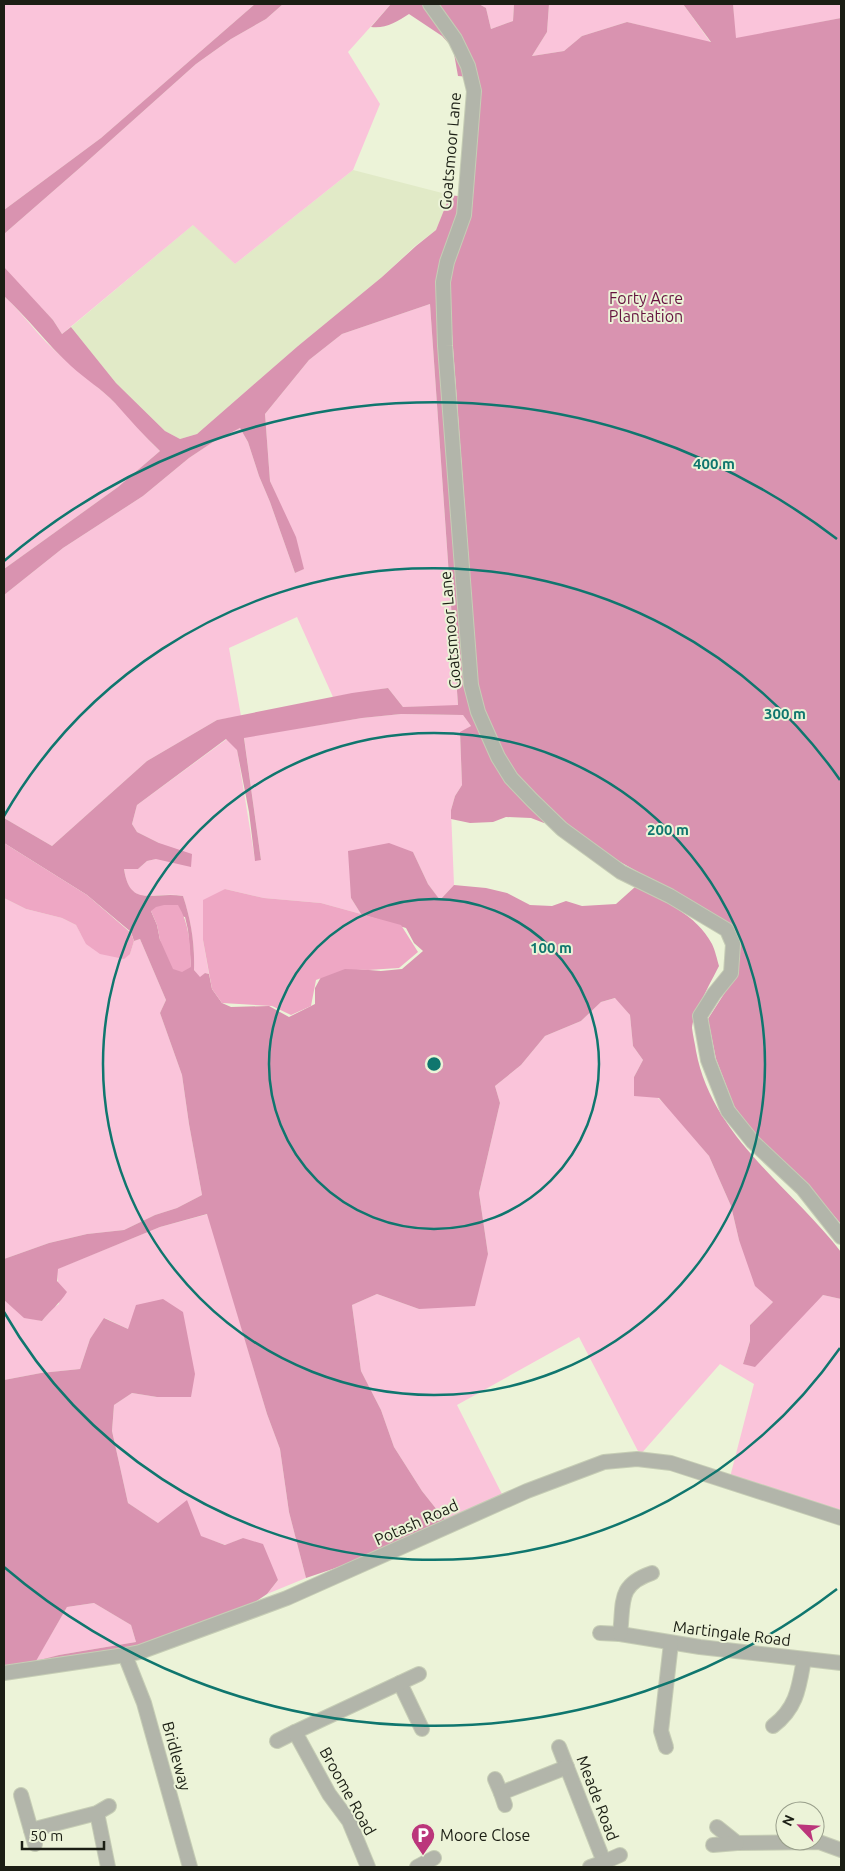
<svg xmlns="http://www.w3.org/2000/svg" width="845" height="1871" viewBox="0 0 845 1871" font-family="Ubuntu,sans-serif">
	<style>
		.built { fill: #e1eac7 }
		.green { fill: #fac4da }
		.forest { fill: #d993b0; fill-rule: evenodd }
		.water { fill: #eea7c4 }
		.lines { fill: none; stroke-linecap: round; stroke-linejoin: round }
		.minor-casing { stroke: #c6cdb5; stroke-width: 16 }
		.minor { stroke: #b2b5aa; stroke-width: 14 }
		.ring { fill: none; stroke: #0f766e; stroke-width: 2.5 }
		.labels { text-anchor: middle; stroke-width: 4; stroke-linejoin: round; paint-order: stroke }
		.street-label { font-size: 16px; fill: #1b1e14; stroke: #ecf3d8 }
		.park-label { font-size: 16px; fill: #661440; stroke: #ecf3d8 }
		.poi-label { font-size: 16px; fill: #1b1e14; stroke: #ecf3d8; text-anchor: start }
		.centre { fill: #0f766e; stroke: #ecf3d8; stroke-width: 2.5 }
		.ring-label { font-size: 15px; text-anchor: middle; font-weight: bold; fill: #0f766e; stroke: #ecf3d8; stroke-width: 4; stroke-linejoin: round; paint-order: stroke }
	</style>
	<rect width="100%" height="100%" fill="#ecf3d8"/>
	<path class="built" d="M353 170 450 195 436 230 415 246 382 277 298 346 197 434 180 439 165 431 116 383 71 327 194 224 235 264Z"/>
	<g class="green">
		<path d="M4 4H255L101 138 4 210Z"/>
		<path d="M283 4H391L348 52 380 104 353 170 235 264 193 225 62 334 53 320 6 271 4 267V234L82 166 196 64 231 39 266 19Z"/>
		<path d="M479 4H514L513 21 491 29 486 8Z"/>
		<path d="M549 4H683L711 43 627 22 582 36 564 51 532 56 547 32Z"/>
		<path d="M733 4H841V18L735 39Z"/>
		<path d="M4 296C19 310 31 326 46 342 67 363 91 380 113 401 130 416 142 435 160 451L118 487 4 569Z"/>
		<path d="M430 304 458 706 403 707 388 688 333 697 297 617 229 648 241 716 217 720 147 761 52 846 4 818V595L63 548 143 496 189 458 213 442 240 428 248 442 259 476 270 502 295 573 303 569 280 504 270 481 265 414 309 360 342 334Z"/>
		<path d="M401 714 463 715 471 726 460 733 462 785 455 796 451 810 454 885 440 900 428 884 413 852 351 898 361 914 321 903 264 898 225 889 203 940 209 974 205 973 200 978 194 970C195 944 191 921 183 896 153 890 130 910 124 869H138L147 861 156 859 159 843 137 832 132 824 137 805 227 739 237 749 255 860H261L244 737 362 718Z"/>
		<path d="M4 898 26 909 62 918 76 925 81 934 130 954 134 941 140 939 166 1000 160 1013 182 1075 189 1124 202 1195 177 1208 155 1215 124 1230 87 1234 49 1243 4 1259Z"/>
		<path d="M616 998 630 1015 633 1046 643 1060 634 1077 667 1106 709 1156 731 1206 739 1240 773 1302 750 1325V1341L743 1364 823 1295 841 1299V1517L729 1481 754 1384 720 1364 640 1455 579 1337 457 1405 506 1502 445 1520 422 1491 394 1447 381 1410 361 1371 352 1305 377 1294 419 1309 488 1254 479 1193 500 1103 495 1086 521 1065 545 1036 581 1021 601 1002Z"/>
		<path d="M208 1214 267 1414 280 1449 289 1512 306 1578 267 1594 278 1580 243 1538 226 1545 158 1523 128 1503 112 1431 114 1405 132 1393 157 1397 128 1329 105 1318 90 1339 80 1369 41 1373 4 1380V1300L24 1317 42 1321 53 1308 59 1304 57 1269 160 1227Z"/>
		<path d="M94 1603 131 1625 136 1642 59 1655 35 1662 67 1607Z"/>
	</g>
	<g class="forest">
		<path d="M255 4H283L266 19 231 39 196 64 82 166 4 234V210L101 138Z"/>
		<path d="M391 4H479L486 8 491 29 513 21 514 4H549L547 32 532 56 564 51 582 36 627 22 711 42 683 4H733L736 38 841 18V1224L807 1184 757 1137 734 1106 716 1059 708 1019 738 972 741 941 732 925 615 859 565 825 513 775 485 712 478 686 448 280 471 215 474 182V62L470 77 458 76 453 48 442 36 409 14C397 22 385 29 371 27Z"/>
		<path d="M450 195 465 197 447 262 465 607 485 727 545 817 544 823 531 818 506 817 493 822 470 823 451 819V810L455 796 462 785 460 732 471 726 463 715 401 714 362 718 244 738 261 860 255 861 249 812 237 750 226 739 137 805 132 824 137 832 159 843 192 854 191 867 156 859 147 861 138 869H124C130 909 153 891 183 896 191 920 195 944 194 970L200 977 205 973 209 974 212 989 222 1003 231 1007 269 1006 289 1017 315 1004V988L321 977 345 968 381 971 402 969 423 951 414 943 406 928 361 914 351 898 348 851 389 843 413 852 428 884 440 900 454 885 486 888 507 893 530 905 552 906 566 901 582 906 616 904 635 887C664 901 696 914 712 944 715 950 717 959 719 966 713 978 692 1016 692 1028 693 1036 695 1044 696 1051 712 1137 791 1187 841 1252V1299L823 1295 755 1367 743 1364 750 1341V1325L773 1302 755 1286 739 1240 731 1206 709 1156 659 1098 634 1096V1077L643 1060 633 1046 630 1015 615 998 601 1002 581 1021 545 1036 521 1065 495 1086 500 1103 479 1193 488 1254 475 1306 419 1309 377 1294 352 1305 361 1371 381 1410 394 1447 422 1491 445 1520 377 1554 306 1578 289 1512 280 1449 267 1414 207 1214 160 1227 58 1269 57 1281 67 1292C60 1303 50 1311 42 1321L24 1318 4 1300V1259L49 1243 87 1234 124 1230 155 1215 177 1208 202 1195 189 1124 182 1075 160 1013 166 1000 140 939 134 941 131 932 87 895 4 843V818L52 846 147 761 217 720 352 693 388 688 403 707 458 705 430 304 342 334 309 360 265 414 270 481 296 537 304 569 295 573 270 502 259 476 248 442 240 428 213 442 189 458 143 496 63 548 4 595V569L118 487 160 451C144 436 130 420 115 403 102 389 85 379 71 366 47 344 28 318 4 296V267L53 320 62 334 71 327 116 383 165 431 180 439 197 434 298 346 382 277 416 246 436 230ZM151 911 185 917 188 930 191 967 160 940 157 925Z"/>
		<path d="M163 1299 183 1312 195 1374 191 1397H157L132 1393 114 1405 112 1431 128 1503 158 1523 187 1500 201 1536 225 1545 243 1538 263 1544 278 1580 267 1594 233 1617 158 1644 6 1673 4 1664V1380L41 1373 80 1369 90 1339 104 1318 128 1329 136 1305ZM94 1603 131 1625 136 1642 59 1655 36 1661 67 1607Z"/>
	</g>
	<g class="water">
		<path d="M4 843 87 895 131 933 134 941 130 954 124 959 100 954 86 944 76 925 62 918 26 909 4 898Z"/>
		<path d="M225 889 264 898 321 903 401 925 418 952 399 968 368 970 345 969 316 980 311 1006 291 1015 272 1006 222 1003 212 989 203 940V900Z"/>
		<path d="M164 905H178C190 925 190 945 191 967L182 972 173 969 160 940 157 925 151 911 156 907Z"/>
	</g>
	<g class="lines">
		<g class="minor-casing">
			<g id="minor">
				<path d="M430 4 455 39 468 66 474 91 464 215 447 262 443 282 445 346 471 685 478 712 498 757 511 778 532 800 562 829 621 872 670 896 727 930 733 944 731 973 714 994 700 1016 708 1060 728 1111 753 1142 803 1189 841 1237"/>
				<path d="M600 1633 620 1634 700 1647 841 1663"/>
				<path d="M620 1634C624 1602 617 1585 652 1573"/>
				<path d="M125 1655 144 1703 190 1867"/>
				<path d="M4 1673 125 1655 140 1652 287 1598 527 1491 604 1462 637 1459 671 1463 841 1518"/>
				<path d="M400 1683 422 1729"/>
				<path d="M773 1726C797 1708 799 1687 804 1659"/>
				<path d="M277 1741 295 1732"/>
				<path d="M559 1747 604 1862 590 1867"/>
				<path d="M666 1747 661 1731 671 1643"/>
				<path d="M495 1779 501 1793 567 1767"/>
				<path d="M501 1793 505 1805"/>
				<path d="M21 1795 31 1830"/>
				<path d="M97 1813 108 1867"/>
				<path d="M717 1827 737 1843 819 1842 841 1850"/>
				<path d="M35 1844 31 1830 97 1813 109 1806"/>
				<path d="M713 1845 737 1843"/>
				<path d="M604 1862 620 1855"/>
				<path d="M368 1867 349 1821 329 1794 295 1732 419 1674"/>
				<path d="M417 1867 434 1858"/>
			</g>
		</g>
		<use href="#minor" class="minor"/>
	</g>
	<g class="ring">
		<circle cx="434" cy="1064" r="165"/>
		<circle cx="434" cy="1064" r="331"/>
		<path d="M840 1348A496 496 0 0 1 4 1312M4 816A496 496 0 0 1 840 780"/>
		<path d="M837 1589A662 662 0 0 1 4 1567M4 561A662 662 0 0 1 837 539"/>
	</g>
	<defs>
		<g id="parking-pin" transform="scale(1.25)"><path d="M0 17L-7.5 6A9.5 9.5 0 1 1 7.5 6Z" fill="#bb367b" stroke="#ecf3d8"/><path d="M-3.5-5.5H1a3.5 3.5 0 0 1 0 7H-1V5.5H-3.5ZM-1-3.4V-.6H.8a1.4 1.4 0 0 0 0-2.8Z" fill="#fff"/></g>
	</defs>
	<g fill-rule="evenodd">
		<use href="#parking-pin" x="423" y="1835"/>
	</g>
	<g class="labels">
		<g class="street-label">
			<text transform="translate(450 151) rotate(-85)" y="6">Goatsmoor Lane</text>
			<text transform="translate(450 630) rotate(-95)" y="6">Goatsmoor Lane</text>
			<text transform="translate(416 1522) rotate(-24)" y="6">Potash Road</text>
			<text transform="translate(732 1633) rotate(7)" y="6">Martingale Road</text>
			<text transform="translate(177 1756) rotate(75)" y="6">Bridleway</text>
			<text transform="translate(348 1791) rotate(61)" y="6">Broome Road</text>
			<text transform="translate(598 1798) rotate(69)" y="6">Meade Road</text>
		</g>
		<g class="park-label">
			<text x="646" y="304">Forty Acre<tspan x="646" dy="18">Plantation</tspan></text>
		</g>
		<g class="poi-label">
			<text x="440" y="1841">Moore Close</text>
		</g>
	</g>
	<circle cx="434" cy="1064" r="8" class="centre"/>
	<g class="ring-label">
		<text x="714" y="469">400 m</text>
		<text x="785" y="719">300 m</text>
		<text x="668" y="835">200 m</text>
		<text x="551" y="953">100 m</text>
	</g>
	<rect width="845" height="1871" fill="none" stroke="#1b1e14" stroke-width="10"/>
	<g transform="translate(800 1826) rotate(295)"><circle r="24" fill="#ecf3d8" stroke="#989e8a"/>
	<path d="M0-4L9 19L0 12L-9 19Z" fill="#bb367b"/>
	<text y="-8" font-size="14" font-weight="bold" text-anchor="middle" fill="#1b1e14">N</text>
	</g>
	<path d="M22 1841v8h82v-8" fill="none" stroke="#1b1e14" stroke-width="2.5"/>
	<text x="30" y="1841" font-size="15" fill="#1b1e14" stroke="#ecf3d8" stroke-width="4" paint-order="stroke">50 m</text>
</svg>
